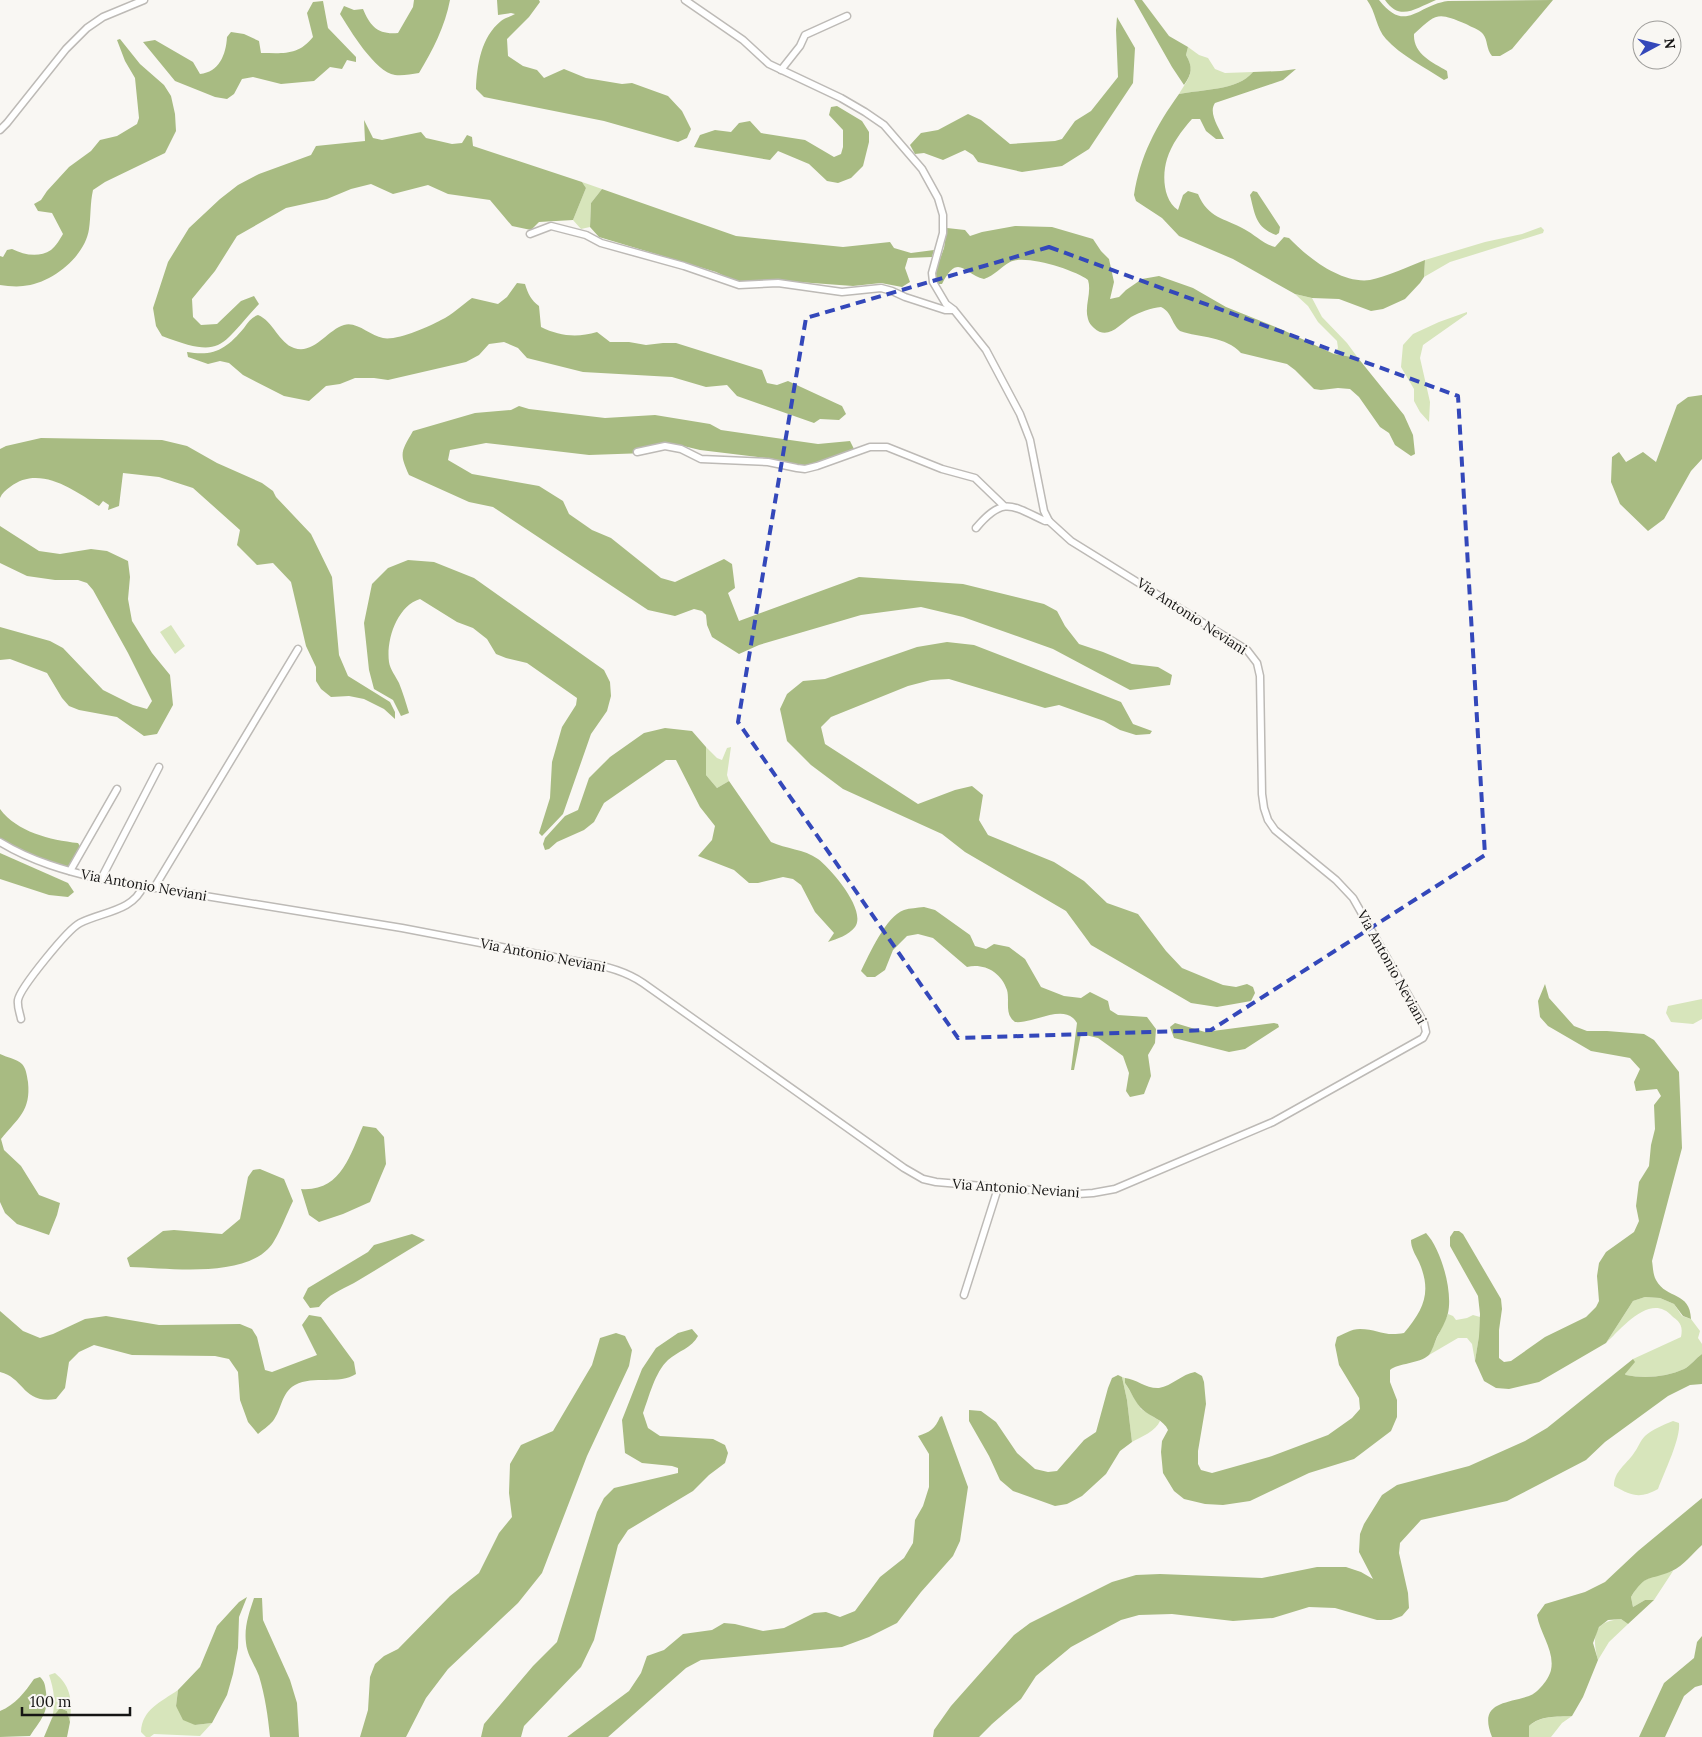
<svg xmlns="http://www.w3.org/2000/svg" width="1702" height="1737" viewBox="0 0 1702 1737" font-family="Lora,serif">
	<style>
		.green { fill: #d7e5bb }
		.forest { fill: #a8bb82 }
		.lines { fill: none; stroke-linecap: round; stroke-linejoin: round }
		.street-casing { stroke: #bdbab6; stroke-width: 9 }
		.street { stroke: #fff; stroke-width: 6 }
		.marked { fill: none; stroke: #3448ba; stroke-width: 4; stroke-dasharray: 10 6; stroke-linejoin: round }
		.labels { text-anchor: middle; stroke-width: 4.5; stroke-linejoin: round; paint-order: stroke }
		.street-label { font-size: 14px; fill: #161514; stroke: #f9f7f3 }
	</style>
	<rect width="100%" height="100%" fill="#f9f7f3"/>
	<g class="green">
		<path d="M1188 47 1199 55 1208 58 1215 69 1225 73 1253 72C1237 91 1203 89 1179 94 1188 79 1196 72 1186 55Z"/>
		<path d="M582 182 602 189 591 203 590 227 581 229 573 220 586 188Z"/>
		<path d="M1541 227 1544 230 1543 233 1450 262 1424 277 1425 260 1485 242 1522 234Z"/>
		<path d="M1295 294 1312 298 1322 317 1347 343 1358 358 1334 354 1338 348 1337 341 1318 322 1308 306Z"/>
		<path d="M1467 312V314L1423 345 1420 358 1430 402 1429 422 1420 412 1414 401V389L1401 367 1403 345 1413 334 1439 322Z"/>
		<path d="M171 625 185 646 175 654 160 632Z"/>
		<path d="M706 747 717 758 722 760 727 748 731 747 727 775 729 781 717 788 706 775Z"/>
		<path d="M1702 999V1019L1693 1024 1671 1022 1666 1013 1668 1006Z"/>
		<path d="M1645 1297 1660 1298 1674 1304 1682 1316 1691 1319 1700 1331 1698 1338 1702 1344V1354C1696 1358 1690 1366 1684 1369 1667 1377 1644 1379 1626 1375L1625 1373 1634 1362 1633 1359 1681 1337C1683 1328 1681 1322 1673 1317 1670 1314 1667 1311 1664 1310 1644 1300 1619 1331 1606 1343L1633 1301Z"/>
		<path d="M1448 1314 1453 1316 1456 1320 1467 1318 1473 1315 1480 1317 1479 1336 1475 1361 1472 1344 1467 1338H1458L1429 1355Z"/>
		<path d="M1122 1377 1125 1378V1383L1141 1409 1160 1421C1156 1431 1141 1437 1132 1442L1127 1400Z"/>
		<path d="M1673 1421 1679 1423C1681 1438 1664 1473 1658 1489 1640 1499 1632 1496 1614 1486 1614 1471 1626 1465 1634 1453 1638 1448 1640 1441 1645 1436 1653 1429 1663 1425 1673 1421Z"/>
		<path d="M1673 1571 1654 1600H1645L1633 1607 1631 1597 1640 1583 1651 1577Z"/>
		<path d="M1621 1619 1628 1624 1609 1642 1598 1660C1592 1637 1593 1621 1621 1619Z"/>
		<path d="M55 1673C72 1687 72 1702 70 1722L67 1711 61 1708 52 1718C56 1702 54 1690 49 1675Z"/>
		<path d="M178 1690 176 1706 195 1725 212 1723 200 1736 154 1734 150 1737H146L141 1732C142 1709 161 1702 178 1690Z"/>
		<path d="M1572 1716 1562 1723 1551 1737H1529V1726C1542 1715 1556 1717 1572 1716Z"/>
	</g>
	<g class="forest">
		<path d="M414 0H450C445 26 433 50 419 73 411 74 403 76 395 75 375 72 350 30 340 14L344 6 354 10 363 9C370 26 378 35 398 33L413 7Z"/>
		<path d="M497 0H539L540 2 529 17 507 39 508 56 523 66 537 70 544 78 564 69 586 78 622 84 632 83 668 96 682 111 691 129 687 138 678 142 604 121 484 97 476 89C477 65 481 37 501 21 504 18 510 17 515 14L511 13 498 15Z"/>
		<path d="M1134 0H1142L1169 36 1188 47 1186 55C1193 67 1192 74 1184 85L1172 67Z"/>
		<path d="M1367 0H1379C1406 34 1417 5 1448 1L1553 0 1512 49 1500 56H1492C1486 49 1488 40 1483 34 1479 29 1471 27 1466 24 1437 12 1437 13 1414 34 1413 54 1432 62 1447 71L1448 78 1444 80C1426 68 1400 55 1386 39 1376 28 1376 12 1367 0Z"/>
		<path d="M1385 0H1436C1416 8 1400 22 1385 0Z"/>
		<path d="M323 1 328 28 356 57V62L347 60 342 69 330 67 314 81 281 84 253 77 242 79 234 94 227 99 215 97 175 81 143 42 155 40 193 62 200 74C219 72 226 55 227 37L231 32 244 34 259 41 261 53C283 53 298 56 313 37L307 13 313 2Z"/>
		<path d="M1117 17 1135 48 1133 83 1089 149 1062 166 1022 172 978 162 973 155 965 150 943 160 924 153 915 154 910 145 921 133 938 130 968 114 981 120 1010 144 1055 141 1062 139 1075 121 1091 111 1118 77 1116 30Z"/>
		<path d="M120 39 140 64 164 85 171 96 175 114 176 131 165 153 105 182 93 190C90 203 91 216 89 229 85 257 51 284 23 286 16 287 7 286 0 285V256L3 257 7 250 12 249C24 255 39 258 51 250 56 246 60 239 63 234L52 213 38 211 34 204 41 200 47 191 69 167 91 151 100 140 117 136 137 124 139 118 135 78 125 61 117 40Z"/>
		<path d="M1296 69 1283 80 1215 103C1208 113 1219 128 1224 139H1216L1206 131 1200 119H1192C1182 130 1171 145 1167 159 1162 175 1163 200 1178 210L1183 195 1188 191 1198 194C1208 218 1224 218 1244 229 1254 234 1263 244 1275 247L1284 237 1289 238C1307 257 1341 284 1370 280 1385 277 1410 266 1425 260L1424 277 1420 283 1405 299 1383 309 1371 311 1339 299 1312 298 1295 294 1233 259 1179 236 1162 218 1136 201 1134 195C1140 156 1156 126 1179 94 1203 89 1237 91 1253 72L1281 71Z"/>
		<path d="M837 106 862 121 869 132V142L863 166 851 178 838 183 827 181 809 164 778 151 770 160 694 147 700 135 715 130 731 132 739 123 750 121 761 133 805 140 834 157 841 154 843 147V130L829 115 831 107Z"/>
		<path d="M364 120 373 138 382 140 421 132 426 138 452 144 462 143 467 135 472 137 473 146 582 182 586 188 573 220 539 222 531 230 512 226 490 200 448 194 428 185 393 194 371 184 351 189 327 199 286 208 237 236 215 271 192 299 193 317 201 325 217 324 241 301 254 296 259 304C219 347 223 359 162 336L156 326 153 308 168 262 189 228 220 199 238 185 259 174 311 155 316 146 365 141Z"/>
		<path d="M602 189 736 236 843 247 890 242 894 248 911 253 934 250 932 257 908 258 905 268 910 282 902 287 881 283 853 286 785 281 737 282 716 272 599 237 590 227 591 203Z"/>
		<path d="M1253 191 1257 192 1280 227 1279 233 1276 235C1255 227 1255 214 1250 195Z"/>
		<path d="M1015 226 1052 227 1093 239 1101 251 1109 259 1114 282 1110 299 1119 297 1126 290 1142 279 1159 276 1193 288 1226 307 1283 330 1334 354 1358 358 1404 415 1413 435 1415 454 1411 456 1395 445 1389 433 1380 427 1359 397 1350 389 1338 388 1321 390 1314 389 1295 370 1287 364 1241 353C1226 336 1200 338 1180 331 1171 323 1172 312 1161 307 1151 308 1140 312 1131 317 1120 324 1108 341 1094 328 1091 325 1089 323 1088 319 1084 306 1092 293 1088 280 1075 270 1025 254 1010 262 1001 267 994 276 984 279 964 274 958 252 942 284H938L935 278V273L944 248 947 228 965 230 970 236 982 232Z"/>
		<path d="M517 283 525 284C528 294 531 300 539 306L541 327C559 336 577 338 597 332L610 342H629L646 345 663 343H676L762 370 767 383 777 385 788 381 842 406 846 414 839 420 820 419 814 423 737 396 727 385 706 387 672 377 583 372 527 358 518 348 504 342 489 344 479 355 466 362 388 380 374 378H355L340 384 326 386 309 401 284 396 243 375 229 363 220 361 208 364 188 357 187 352C215 357 227 348 244 328 248 322 252 317 258 315 273 321 279 343 294 348 314 355 327 330 344 325 357 321 370 336 383 338 396 341 429 327 441 320 452 315 462 305 472 298L498 304 507 297Z"/>
		<path d="M1702 395V459L1691 471 1664 519 1648 531 1620 504 1611 482 1612 457 1619 452 1626 462 1643 452 1656 462 1677 405 1688 397Z"/>
		<path d="M519 406 529 409 605 418 655 415 710 424 721 430 818 444 850 441 854 449 810 465H793L774 459 700 450 675 444 646 453 589 455 486 443 450 450 448 460 472 474 539 486 563 501 569 514 592 530 611 538 661 578 675 582 724 559 732 564 735 588 728 593 739 621 859 577 963 584 1044 604 1057 611 1065 626 1079 644 1103 652 1132 664 1158 667 1172 675 1170 685 1130 690 1053 649 963 617 921 607 861 615 759 645 739 654 712 637 707 625 706 615 702 611 694 609 675 616 648 610 493 507 469 502 409 475C399 453 401 452 413 431L475 413 511 410Z"/>
		<path d="M41 438 162 440 187 446 217 463 262 483 273 491 276 497 311 534 332 577 339 655 348 676 390 702 395 712V719L384 709 364 699 349 696 331 697 321 689 316 681V667L306 646 291 582 273 563 257 565 237 545 240 530 193 488 159 477 123 473 119 506 108 510 109 505 103 501 99 506C74 490 39 464 10 487 6 490 2 493 0 498V449L6 446Z"/>
		<path d="M0 526 39 551 60 554 91 549 107 551 128 561 130 577 128 599 132 621 152 653 170 675 173 705 157 734 144 736 117 717 79 710 69 706 62 698 47 673 10 659 0 660V627L50 641 63 648 103 690 133 705 147 709 152 701 128 653 93 590 87 583 78 580H55L27 576 0 563Z"/>
		<path d="M408 560 434 562 474 578 604 670 610 682 611 696 607 711 591 734 563 814 542 836 539 833 550 798 552 762 562 727 576 705 577 698 527 663 506 658 496 654 487 639 473 628 457 622 420 599C397 606 386 640 389 662 390 669 396 677 399 683 403 693 406 703 409 713L401 716 393 700 374 689 369 670 364 623 372 584 388 568Z"/>
		<path d="M947 642 974 645 1121 702 1133 724 1152 731 1150 734 1136 735 1120 730 1104 721 1059 705 1045 708 949 679 931 680 908 686 831 717 821 727 825 744 918 804 955 790 972 786 983 795 979 820 988 835 1054 862 1084 881 1107 903 1138 914 1166 951 1182 968 1223 985 1236 987 1247 984 1253 987 1255 993 1251 1001 1217 1007 1191 1003 1091 945 1066 911 965 852 942 834 843 789 811 765 787 741 780 709 787 694 803 681 825 679 917 647Z"/>
		<path d="M665 728 692 731 706 747V775L717 788 729 781 771 842C786 849 804 849 818 859 831 869 867 910 855 927 849 935 837 939 828 942L834 933 815 912 801 885 793 879 783 877 758 883H749L734 870 698 856 712 840 715 826 700 807 676 760H666L604 803 594 822 584 830 557 842 549 849 545 850 543 844 545 838 565 816 578 810 589 778 610 757 644 733Z"/>
		<path d="M0 809C17 832 50 840 78 843L81 848 71 867 65 868 16 848 0 838Z"/>
		<path d="M0 853 68 883 74 892 68 897 49 895 0 879Z"/>
		<path d="M924 907 935 910 970 935 975 946 986 949 994 944 1009 947 1025 959 1041 987 1064 996 1081 998 1090 992 1108 1001 1110 1010 1118 1015 1147 1017 1156 1029 1155 1043 1148 1055 1151 1076 1144 1094 1130 1097 1126 1091 1129 1073 1123 1056 1098 1038 1081 1034 1074 1070H1071L1077 1023C1065 1002 1034 1024 1015 1022 1004 1014 1010 1001 1007 990 1001 972 984 963 967 967L933 938 918 934 907 936 893 950 885 970 875 977H867L861 971C869 955 886 916 904 910 910 908 917 908 924 907Z"/>
		<path d="M1545 984 1549 998 1574 1026 1587 1031H1607L1644 1034 1654 1040 1679 1072 1682 1148 1652 1261C1653 1267 1653 1275 1656 1280 1667 1300 1690 1291 1691 1319L1683 1316 1674 1304 1660 1298 1645 1297 1633 1301 1606 1343 1539 1382 1509 1389 1496 1388 1484 1381 1475 1361 1479 1336 1480 1314 1478 1296 1450 1246V1237L1454 1231H1459L1463 1234 1501 1299 1502 1309 1499 1330V1358L1504 1362 1511 1361 1545 1337 1586 1317 1596 1307 1599 1301 1597 1276 1599 1263 1606 1252 1634 1232 1639 1221 1636 1206 1639 1182 1649 1166 1651 1145 1655 1129 1654 1105 1661 1096 1657 1089 1636 1091 1634 1082 1640 1069 1630 1058 1591 1051 1548 1026 1540 1017 1538 1001Z"/>
		<path d="M1175 1023 1205 1032 1274 1023 1278 1024 1279 1027 1245 1049 1229 1052 1174 1038 1170 1027Z"/>
		<path d="M0 1054C6 1057 17 1059 22 1064 26 1068 27 1076 28 1082 31 1111 18 1118 1 1139L4 1150 21 1166 39 1195 60 1203 57 1215 49 1235 17 1224 5 1213 0 1202Z"/>
		<path d="M363 1126 376 1128 384 1137 386 1164 370 1202 343 1214 319 1222 309 1215 301 1189C341 1192 350 1155 363 1126Z"/>
		<path d="M260 1169 284 1179 293 1201C287 1213 277 1241 268 1249 239 1278 168 1268 130 1267L127 1258 163 1231 174 1230 222 1234 240 1219 248 1177 253 1170Z"/>
		<path d="M1426 1233C1441 1249 1453 1291 1448 1313 1446 1321 1441 1330 1437 1337 1435 1342 1432 1351 1429 1355 1419 1364 1398 1363 1390 1370V1382L1397 1400V1417L1391 1431 1354 1459 1309 1473 1250 1501 1223 1505 1205 1504 1184 1499 1174 1491 1163 1473 1161 1452 1162 1441 1168 1430C1164 1420 1151 1417 1143 1410 1135 1403 1131 1391 1125 1383V1378C1136 1379 1147 1389 1159 1388 1172 1386 1182 1374 1195 1372L1202 1376 1204 1382 1206 1404 1198 1451V1464L1201 1470 1212 1473 1269 1457 1328 1435 1352 1418 1360 1409 1359 1398 1339 1365 1335 1345 1337 1337C1344 1334 1351 1329 1360 1329 1377 1329 1384 1337 1404 1333 1424 1309 1432 1292 1419 1262 1415 1254 1411 1248 1411 1240Z"/>
		<path d="M412 1234 425 1240C401 1254 378 1269 354 1283 339 1291 329 1294 319 1307L310 1308 303 1298 308 1288 368 1252 374 1245Z"/>
		<path d="M0 1311 23 1331 40 1338 53 1334 85 1319 106 1316 159 1325 240 1324 252 1329 257 1337 265 1370 272 1372 317 1355 302 1325 309 1315 321 1317 354 1362 356 1374C339 1385 314 1375 295 1385 281 1393 282 1409 273 1421 269 1426 262 1430 258 1434L248 1422 240 1400 238 1372 229 1359 215 1356 132 1355 94 1345 79 1352 69 1362 65 1388 56 1399C22 1404 25 1378 0 1372Z"/>
		<path d="M692 1329 698 1336C692 1348 678 1351 668 1360 655 1372 649 1397 643 1413L648 1428 660 1436 713 1439 725 1445 728 1453 725 1463 709 1475 693 1491 628 1530 618 1545 594 1640 581 1667 524 1726 521 1737H481L484 1724 533 1666 557 1642 597 1512 604 1498 614 1488 678 1473V1468L672 1466 642 1463 625 1453 622 1420 642 1369 656 1348 678 1333Z"/>
		<path d="M616 1333 625 1336 632 1350 629 1366 587 1456 542 1573 518 1603 448 1669 426 1698 406 1737H360L368 1710 370 1677 375 1664 384 1656 398 1649 450 1596 479 1573 499 1533 512 1517 509 1493 510 1464 521 1445 553 1431 592 1365 600 1338Z"/>
		<path d="M1702 1354V1384L1690 1385 1668 1396 1605 1442 1586 1460 1507 1501 1421 1520 1400 1543 1399 1553 1408 1593 1409 1608 1402 1616 1391 1620H1377L1335 1608 1309 1607 1273 1618 1233 1621 1172 1614 1139 1615 1121 1620 1071 1647 1036 1676 1021 1699 992 1724 979 1737H933L934 1730 951 1706 1014 1635 1030 1623 1112 1582 1136 1575 1160 1574 1262 1578 1317 1567H1346L1361 1572 1373 1579 1359 1552 1360 1534 1364 1524 1382 1495 1397 1485 1469 1466 1525 1441 1547 1428 1633 1359 1635 1362 1625 1374 1626 1375C1644 1379 1667 1377 1684 1369 1690 1366 1696 1358 1702 1354Z"/>
		<path d="M1118 1375 1122 1377 1127 1400 1132 1442 1120 1451 1106 1474 1082 1496 1067 1504 1055 1506 1013 1491 1000 1480 989 1456 969 1421V1410L981 1411 996 1422 1017 1453 1035 1469 1048 1472 1057 1471 1084 1440 1096 1432 1108 1388 1112 1378Z"/>
		<path d="M942 1416 968 1487 960 1541 953 1556 921 1592 897 1623 869 1637 842 1647 701 1660 686 1668 608 1737H567L629 1691 641 1673 647 1656 664 1650 683 1634 712 1630 724 1623 735 1624 763 1631 784 1628 814 1613 826 1612 840 1617 855 1611 880 1577 904 1558 913 1543 915 1520 923 1506 929 1487V1454L918 1436C930 1432 935 1429 940 1417Z"/>
		<path d="M1702 1498V1545C1693 1553 1683 1566 1672 1571 1649 1581 1646 1573 1631 1597L1633 1607 1645 1600H1654L1628 1624 1621 1619 1608 1620 1599 1627 1593 1643 1598 1660 1583 1697 1572 1716C1556 1717 1541 1715 1529 1726V1737H1492C1478 1702 1505 1704 1529 1696 1538 1693 1549 1679 1551 1670 1555 1651 1540 1634 1537 1615L1545 1604 1585 1592 1605 1582 1638 1551Z"/>
		<path d="M247 1597 239 1617 238 1648 233 1674 227 1695 212 1723 195 1725 183 1720 176 1706 178 1690 200 1667 217 1626 239 1602Z"/>
		<path d="M254 1598H262L263 1620 290 1680 297 1703 299 1737H270C268 1716 265 1696 259 1676 255 1665 247 1655 246 1643 244 1627 249 1613 254 1598Z"/>
		<path d="M1702 1636V1685L1695 1687 1684 1696 1665 1737H1639L1664 1683 1694 1658 1697 1642Z"/>
		<path d="M40 1677C45 1682 45 1685 46 1692 49 1713 41 1719 30 1736L0 1737V1711C15 1705 25 1692 34 1679Z"/>
		<path d="M60 1708 67 1711 70 1722 67 1737H44L52 1718Z"/>
	</g>
	<g class="lines">
		<g class="street-casing">
			<g id="street">
				<path d="M685 0 743 40 769 64 841 98 865 112 884 125 922 169 938 198 943 215V233L932 273 933 282 946 304 954 310 986 350 1020 414 1030 440 1044 511 1049 521"/>
				<path d="M781 70 800 46 805 35 847 16"/>
				<path d="M0 130 7 123 66 49 87 28 103 17 144 0"/>
				<path d="M530 234 551 226 586 235 601 243 684 266 739 285 778 283 842 292 881 288 892 291 905 297 945 310H953"/>
				<path d="M637 452 665 446 681 449 701 459 768 462 797 468 805 469 817 466 870 447H887L942 469 975 478 1004 506"/>
				<path d="M0 842C31 861 66 871 101 879L402 928 580 962C603 965 624 970 643 983L904 1168 923 1179 936 1182 1078 1194 1093 1193 1115 1189 1273 1122 1423 1038 1426 1032 1424 1023 1353 898 1336 880 1275 830 1268 820 1264 808 1262 794 1260 676 1257 663 1247 650 1071 541 1049 521H1045C1011 505 1003 496 976 528"/>
				<path d="M70 871 117 789"/>
				<path d="M101 879 159 767"/>
				<path d="M154 888 298 649"/>
				<path d="M21 1019C20 1013 17 1007 18 1000 20 988 68 929 80 923 101 912 134 911 143 886"/>
				<path d="M964 1295 998 1188"/>
			</g>
		</g>
		<use href="#street" class="street"/>
	</g>
	<path class="marked" d="M1049 247 1458 396 1485 855 1211 1030 958 1038 738 722 806 318Z"/>
	<g class="labels">
		<g class="street-label">
			<text transform="translate(1192 616) rotate(33)" y="5">Via Antonio Neviani</text>
			<text transform="translate(144 885) rotate(10)" y="5">Via Antonio Neviani</text>
			<text transform="translate(543 955) rotate(11)" y="5">Via Antonio Neviani</text>
			<text transform="translate(1392 967) rotate(61)" y="5">Via Antonio Neviani</text>
			<text transform="translate(1016 1188) rotate(4)" y="5">Via Antonio Neviani</text>
		</g>
	</g>
	<g transform="translate(1657 45) rotate(83)"><circle r="24" fill="#f9f7f3" stroke="#9e9d9a"/>
	<path d="M0-4L9 19L0 12L-9 19Z" fill="#3448ba"/>
	<text y="-8" font-size="14" font-weight="bold" text-anchor="middle" fill="#161514">N</text>
	</g>
	<path d="M22 1707v8h108v-8" fill="none" stroke="#161514" stroke-width="2.5"/>
	<text x="30" y="1707" font-size="15" fill="#161514" stroke="#f9f7f3" stroke-width="4" paint-order="stroke">100 m</text>
</svg>
